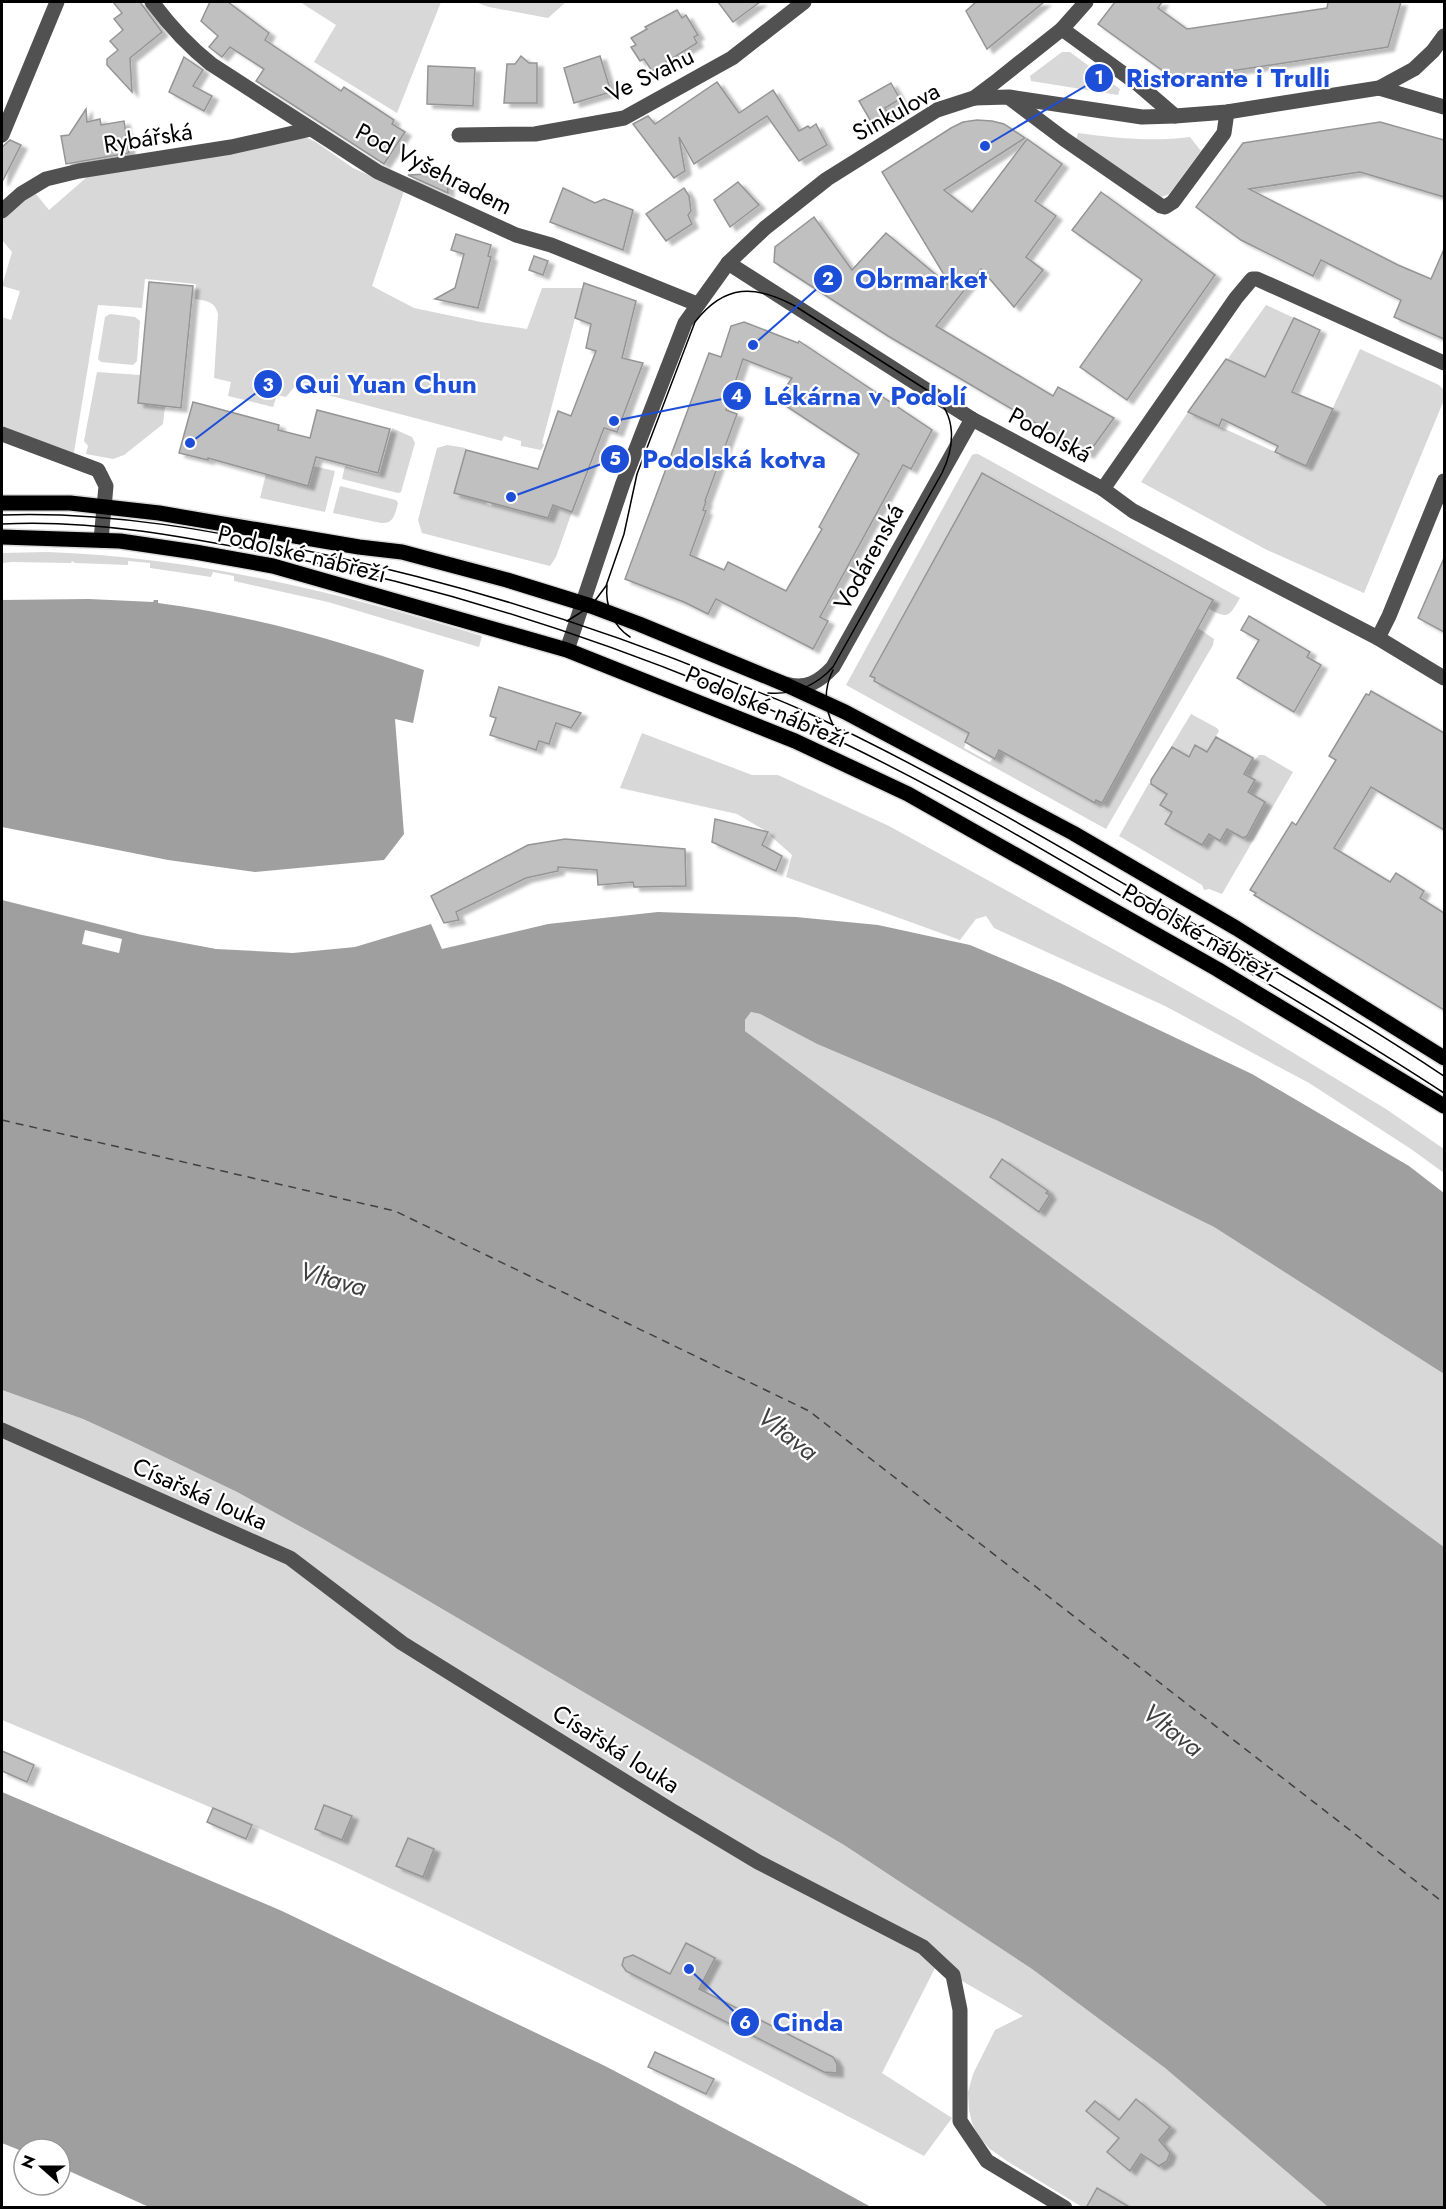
<svg xmlns="http://www.w3.org/2000/svg" width="1446" height="2209" viewBox="0 0 1446 2209" font-family="Jost,sans-serif">
	<style>
		.green { fill: #d8d8d8 }
		.water { fill: #9f9f9f }
		.pier { fill: #fff }
		.lines { fill: none; stroke-linecap: round; stroke-linejoin: round }
		.ferry { stroke: #404040; stroke-width: 1.5; stroke-dasharray: 8 6; stroke-linecap: butt }
		.building { fill: #c0c0c0; stroke: #959595; stroke-width: 1.5; fill-rule: evenodd; filter: url(#shadow) }
		.major-casing { stroke: #dbdbdb; stroke-width: 18 }
		.minor { stroke: #515151; stroke-width: 15 }
		.major { stroke: #000; stroke-width: 15 }
		.tram { stroke: #000; stroke-width: 1.5 }
		.labels { text-anchor: middle; stroke-width: 4.5; stroke-linejoin: round; paint-order: stroke }
		.street-label { font-size: 24px; fill: #000; stroke: #fff }
		.water-label { font-size: 26px; font-style: italic; fill: #404040; stroke: #fff }
		.leader { fill: none; stroke: #1d4ed8; stroke-width: 2 }
		.callout-dot { fill: #1d4ed8; stroke: #fff; stroke-width: 2 }
		.mark-label { font-size: 18px; text-anchor: middle; font-weight: bold; fill: #fff }
		.callout-label { font-size: 26px; text-anchor: middle; font-weight: bold; fill: #1d4ed8; stroke: #fff; stroke-width: 4.5; stroke-linejoin: round; paint-order: stroke }
	</style>
	<defs>
		<filter id="shadow"><feDropShadow dx="6" dy="4" stdDeviation="1.5" flood-color="#0004"/></filter>
	</defs>
	<rect width="100%" height="100%" fill="#fff"/>
	<g class="green">
		<path d="M300 2H441L397 113 314 62 336 25Z"/>
		<path d="M475 2H566L548 18 489 7Z"/>
		<path d="M1062 52H1070L1120 89 1118 95 1031 81 1030 76Z"/>
		<path d="M1078 133C1115 138 1153 142 1190 137L1201 151 1169 194 1161 197 1076 140Z"/>
		<path d="M305 137 316 142 353 168 404 191 372 286 414 308 481 322 527 329 542 288H583L542 443 544 445 541 450 521 446V441L504 436 502 441 305 389V387L296 385 286 397 277 395 273 407 228 396 231 382 214 378 218 314C215 301 206 301 195 299L196 284 145 279 142 308 98 305 74 452 89 474 84 473 2 437V317L11 320 20 291 2 286 12 252 2 240V215L22 200 36 194 49 210 87 177Z"/>
		<path d="M1266 305 1294 318 1265 377 1227 360Z"/>
		<path d="M110 314 135 317 140 321 137 361 133 365 101 362 98 359 105 317Z"/>
		<path d="M1360 349 1439 385 1444 390V400L1364 593 1267 550 1141 482 1188 412 1306 466Z"/>
		<path d="M97 372 140 375 138 403 165 406 163 424 124 455 113 459 86 454 88 446 84 441Z"/>
		<path d="M392 428 412 437 415 443 401 492 398 493 342 479 345 466 379 475Z"/>
		<path d="M447 445 466 448 454 493 487 502 486 504 491 506 493 503 548 518 553 505 572 512 556 557 550 566 422 533 418 520 437 448Z"/>
		<path d="M975 454H978L1240 598C1229 617 1228 619 1209 609L1213 600 1208 596 988 475 982 473 870 675 875 678 874 681 969 733 964 748 990 762 993 758H995L999 750 1095 803 1097 800 1101 803 1198 628 1214 639 1213 645 1106 829 846 685 972 455Z"/>
		<path d="M313 466 335 471 325 512 260 498 266 474 307 486Z"/>
		<path d="M340 486 396 500 398 503C395 514 394 524 381 523L333 513Z"/>
		<path d="M47 552C196 557 340 593 482 636L479 647 328 602 234 581V576L213 572 211 577 150 568V563L128 561V565L75 563 72 561 71 563 12 562 2 563V553Z"/>
		<path d="M1191 714 1217 728 1219 731 1207 752 1195 745 1189 757 1171 747Z"/>
		<path d="M642 733 752 775H778L889 826 1122 954 1239 1020 1386 1109 1444 1149V1173L1411 1149 1309 1083 1165 1006 994 928 986 916 976 919 960 940 786 877 792 855 764 830 737 814 620 788Z"/>
		<path d="M1259 755H1264L1293 772 1222 894 1209 889 1204 890 1202 885 1119 836 1149 783 1167 794 1160 805 1172 812 1165 824 1202 845 1209 834 1220 840 1227 829 1243 838 1247 836 1252 824H1254L1265 802 1248 792 1255 781 1244 774 1253 758 1255 760Z"/>
		<path d="M751 1012 760 1014 817 1044 996 1120 1214 1227 1444 1374V1547L745 1031V1020Z"/>
		<path d="M2 1390 83 1419 131 1441 237 1492 323 1539 844 1845 1032 1969 1165 2068 1328 2207H1082L1007 2161 990 2149 979 2137 972 2123 969 2110 968 2092 973 2074 995 2030 1023 2016 936 1966 882 2073 952 2118 924 2156C732 2055 538 1957 341 1865 229 1814 115 1767 2 1720Z"/>
	</g>
	<g class="water">
		<path d="M89 599 153 602 154 600H158V603C250 615 337 640 424 670L413 723 395 719 404 834 384 860 255 872 168 860 2 827V600Z"/>
		<path d="M2 900 142 935 216 949 293 953 355 947 431 924 442 949 548 924 658 912 796 917 878 925 970 945 1060 983 1252 1074 1409 1166 1444 1193V1374L1214 1227 996 1120 817 1044 760 1014 751 1012 745 1020V1031L1444 1547V2207H1328L1165 2068 1032 1969 844 1845 323 1539 237 1492 131 1441 83 1419 2 1390Z"/>
		<path d="M2 1792 282 1911 605 2066 796 2166 871 2207H149L60 2167V2149H24V2152L2 2143Z"/>
	</g>
	<path class="pier" d="M85 930 122 939 119 953 82 944Z"/>
	<g class="lines">
		<path class="ferry" d="M2 1120 395 1211 809 1411 1444 1903"/>
	</g>
	<g class="building">
		<path d="M113 2H140L162 32 130 58 132 92 107 65V59L118 50 110 41 123 30 114 19 122 13Z"/>
		<path d="M210 2H228L269 33 265 40 341 91 344 87 394 120 392 124 405 132 384 164 256 81 264 69 230 47 222 57 209 47 218 36 201 21Z"/>
		<path d="M718 2H760L733 22Z"/>
		<path d="M976 2H1044L987 49 966 11Z"/>
		<path d="M1115 2H1162L1158 8 1187 29 1327 8 1328 2H1401L1388 47 1179 79 1170 76 1098 24Z"/>
		<path d="M677 10 682 18 686 15 698 35 694 37 697 43 652 71 644 59 640 61 631 47 636 45 631 38 647 29 645 27Z"/>
		<path d="M521 56 529 63H537V103H504L507 64H515Z"/>
		<path d="M600 56 611 92 574 103 564 68Z"/>
		<path d="M184 57 203 70 193 86 212 96 204 111 169 92Z"/>
		<path d="M428 66 475 68 473 106 427 104Z"/>
		<path d="M717 82 739 113 773 90 799 131 808 126 810 128 816 124 827 145 799 161 767 116 694 164 679 137 685 171 674 178 633 124 648 116 655 124Z"/>
		<path d="M891 83 900 99 885 108 889 116 873 125 859 101Z"/>
		<path d="M86 109 87 122 100 119 101 125 124 121 129 153 66 164 61 136 69 135Z"/>
		<path d="M977 120 992 121 1004 124 1025 138 944 190 972 212 1027 139 1062 164 1035 201 1056 216 1026 257 1043 270 1014 307 981 269 936 326 1053 396 1058 387 1114 418 1088 454 888 336 774 262 775 247 814 217 852 270 886 233 952 288 882 172 951 128 963 122Z"/>
		<path d="M1380 122 1444 140V197L1360 172 1249 189 1398 265 1431 279 1444 249V339L1394 317 1401 300 1321 260 1313 276 1241 240 1196 207 1243 143Z"/>
		<path d="M10 140 21 145 2 182V147Z"/>
		<path d="M447 173 448 193 408 175Z"/>
		<path d="M738 182 759 205 730 227 714 200Z"/>
		<path d="M563 188 595 203 604 199 633 210 623 250 550 222Z"/>
		<path d="M684 188 689 196 691 211 688 215 692 224 666 241 646 214Z"/>
		<path d="M1101 192 1215 275 1127 400 1080 367 1142 280 1072 230Z"/>
		<path d="M456 234 491 245 488 256 491 257 478 308 435 299 455 288 464 254 451 250Z"/>
		<path d="M534 256 548 261 543 275 529 270Z"/>
		<path d="M149 282 193 286 181 408 138 403Z"/>
		<path d="M584 283 636 301 622 358 643 363 617 432 604 428 572 512 553 505 548 518 454 493 466 450 538 469 558 411 571 416 596 351 586 348 591 324 575 318Z"/>
		<path d="M1294 318 1320 330 1292 392 1333 409 1306 466 1275 452 1278 446 1222 419 1219 426 1188 412 1226 359 1265 377Z"/>
		<path d="M744 322 798 343 799 341 932 430 911 469 903 465 832 595 820 617 828 621 813 649 716 599 708 614 684 602 625 579 709 353 721 357 731 326ZM743 359 792 378 779 397 782 398 780 402 859 454 819 527 822 529 786 591 728 562 724 570 690 555 706 511 703 510 706 502 705 501 737 414 726 410Z"/>
		<path d="M193 402 279 425 278 430 310 438 317 410 390 429 378 473 316 457 308 486 208 458V460L179 453Z"/>
		<path d="M982 473 1213 600 1102 803 1096 800 1095 803 999 750 995 759 965 742 969 733 874 681 875 678 870 676Z"/>
		<path d="M1444 558V632L1418 618Z"/>
		<path d="M1249 616 1310 652 1307 657 1321 665 1294 712 1237 678 1259 640 1241 630Z"/>
		<path d="M499 687 581 713 571 728 556 723 549 744 539 741 536 750 490 735 496 718 490 716Z"/>
		<path d="M1371 691 1444 733V830L1371 787 1334 848 1390 882 1396 873 1424 891 1420 898 1444 913V1010L1254 895 1256 893 1250 890 1292 822 1296 825 1336 760 1329 756 1366 694 1369 695Z"/>
		<path d="M1216 737 1253 758 1244 774 1255 780 1248 792 1265 802 1247 836 1243 838 1227 829 1220 841 1209 834 1202 845 1165 824 1172 812 1160 805 1167 794 1151 784V780L1172 747 1189 757 1195 745 1207 752Z"/>
		<path d="M715 819 768 832 762 845 782 856 776 871 712 842Z"/>
		<path d="M565 839 685 849 686 886 634 887 633 882 598 885 597 870 558 867V871L526 878 456 912 459 920 444 923 431 896 528 845Z"/>
		<path d="M1002 1159 1048 1191 1046 1193 1050 1195 1039 1212 990 1177Z"/>
		<path d="M2 1751 34 1765 27 1782 2 1771Z"/>
		<path d="M324 1805 352 1816 342 1840 315 1829Z"/>
		<path d="M213 1808 252 1825 246 1839 207 1822Z"/>
		<path d="M408 1838 434 1849 423 1877 396 1866Z"/>
		<path d="M686 1943 715 1958 699 1989 833 2057 837 2064V2073L824 2072 626 1971 622 1965 624 1958 633 1955 670 1974Z"/>
		<path d="M655 2052 714 2079 706 2094 648 2067Z"/>
		<path d="M1136 2099 1170 2127 1159 2140 1170 2153 1167 2161 1159 2166 1141 2154 1130 2171 1107 2152 1119 2138 1086 2111 1095 2101 1119 2120Z"/>
		<path d="M1097 2188 1131 2208H1086Z"/>
	</g>
	<g class="lines">
		<g class="major-casing">
			<g id="major">
				<path d="M2 503H70L159 513 359 547 402 552 507 580 591 606 639 624 782 683 845 712 1073 833 1236 928 1444 1058"/>
				<path d="M2 537 120 541 195 552 273 566 567 650 795 741 908 794 1217 969 1444 1106"/>
			</g>
		</g>
		<g class="minor">
			<path d="M152 2C170 26 187 45 211 64L378 172 516 235 551 245 697 304"/>
			<path d="M1062 29 1139 85 1175 116"/>
			<path d="M1379 88 1444 107"/>
			<path d="M974 98 1009 97 1142 117 1175 116 1227 112 1379 88 1414 69 1433 51 1444 36"/>
			<path d="M1011 99 1064 139 1161 206 1165 207 1173 202 1224 133 1227 112"/>
			<path d="M2 135 57 2"/>
			<path d="M459 135 535 134 624 118 732 58 804 2"/>
			<path d="M2 211 21 194 46 179 79 171 231 147 311 129"/>
			<path d="M728 263 972 419 1103 489 1133 511 1378 638 1444 678"/>
			<path d="M2 434 98 470 106 486 101 540"/>
			<path d="M1103 489 1236 298 1252 279H1257L1444 363"/>
			<path d="M1378 638 1389 616 1444 481"/>
			<path d="M567 650 623 483 685 323 728 263 765 228 827 179 937 110 974 98 994 83 1062 29 1086 2"/>
			<path d="M785 684C806 690 819 682 833 667L972 419"/>
			<path d="M2 1430 290 1558 402 1643 671 1810 758 1862 923 1947 953 1975 960 2010V2121L987 2161 1065 2208"/>
		</g>
		<use href="#major" class="major"/>
		<g class="tram">
			<path d="M2 515C110 511 216 531 322 554 461 584 596 626 728 680 754 691 782 700 808 713 922 766 1031 830 1140 893 1243 952 1346 1011 1444 1076"/>
			<path d="M2 524C96 519 191 538 283 556 431 585 574 630 714 687 743 699 773 710 801 723 937 785 1067 863 1195 940 1279 990 1363 1040 1444 1093"/>
			<path d="M607 585C605 606 613 626 630 637"/>
			<path d="M567 621 591 606 606 586 624 534 637 474 695 322C725 283 756 285 795 306L933 394C957 416 955 446 942 473L833 667C816 686 793 695 768 693"/>
			<path d="M833 670C823 690 824 708 834 727"/>
		</g>
	</g>
	<g class="labels">
		<g class="street-label">
			<text transform="translate(650 75) rotate(-26)" y="8">Ve Svahu</text>
			<text transform="translate(896 112) rotate(-29)" y="8">Sinkulova</text>
			<text transform="translate(148 138) rotate(-9)" y="8">Rybářská</text>
			<text transform="translate(434 169) rotate(27)" y="8">Pod Vyšehradem</text>
			<text transform="translate(1050 435) rotate(28)" y="8">Podolská</text>
			<text transform="translate(302 554) rotate(14)" y="8">Podolské nábřeží</text>
			<text transform="translate(869 557) rotate(-61)" y="8">Vodárenská</text>
			<text transform="translate(766 707) rotate(23)" y="8">Podolské nábřeží</text>
			<text transform="translate(1199 933) rotate(30)" y="8">Podolské nábřeží</text>
			<text transform="translate(200 1494) rotate(24)" y="8">Císařská louka</text>
			<text transform="translate(616 1749) rotate(32)" y="8">Císařská louka</text>
		</g>
		<g class="water-label">
			<text transform="translate(333 1279) rotate(15)" y="9">Vltava</text>
			<text transform="translate(788 1434) rotate(38)" y="9">Vltava</text>
			<text transform="translate(1173 1730) rotate(38)" y="9">Vltava</text>
		</g>
	</g>
	<path class="leader" d="M985 146L1099 78M753 345L828 279M190 443L268 384M614 421L737 396M511 497L615 459M689 1969L745 2022"/>
	<g class="callout-dot">
		<circle cx="985" cy="146" r="6"/>
		<circle cx="753" cy="345" r="6"/>
		<circle cx="190" cy="443" r="6"/>
		<circle cx="614" cy="421" r="6"/>
		<circle cx="511" cy="497" r="6"/>
		<circle cx="689" cy="1969" r="6"/>
		<circle cx="1099" cy="78" r="15"/>
		<circle cx="828" cy="279" r="15"/>
		<circle cx="268" cy="384" r="15"/>
		<circle cx="737" cy="396" r="15"/>
		<circle cx="615" cy="459" r="15"/>
		<circle cx="745" cy="2022" r="15"/>
	</g>
	<g class="mark-label">
		<text x="1099" y="84">1</text>
		<text x="828" y="285">2</text>
		<text x="268" y="391">3</text>
		<text x="737" y="402">4</text>
		<text x="615" y="465">5</text>
		<text x="745" y="2029">6</text>
	</g>
	<g class="callout-label">
		<text x="1228" y="87">Ristorante i Trulli</text>
		<text x="921" y="288">Obrmarket</text>
		<text x="386" y="393">Qui Yuan Chun</text>
		<text x="865" y="405">Lékárna v Podolí</text>
		<text x="734" y="468">Podolská kotva</text>
		<text x="808" y="2031">Cinda</text>
	</g>
	<rect width="1446" height="2209" fill="none" stroke="#000000" stroke-width="6"/>
	<g transform="translate(42 2167) rotate(291)"><circle r="28" fill="#ffffff" stroke="#999999" stroke-width="1.5"/>
	<path d="M0-4.5L10 22L0 15L-10 22Z" fill="#000000"/>
	<text y="-9" font-size="16" font-weight="bold" text-anchor="middle" fill="#000000">N</text>
	</g>
</svg>
